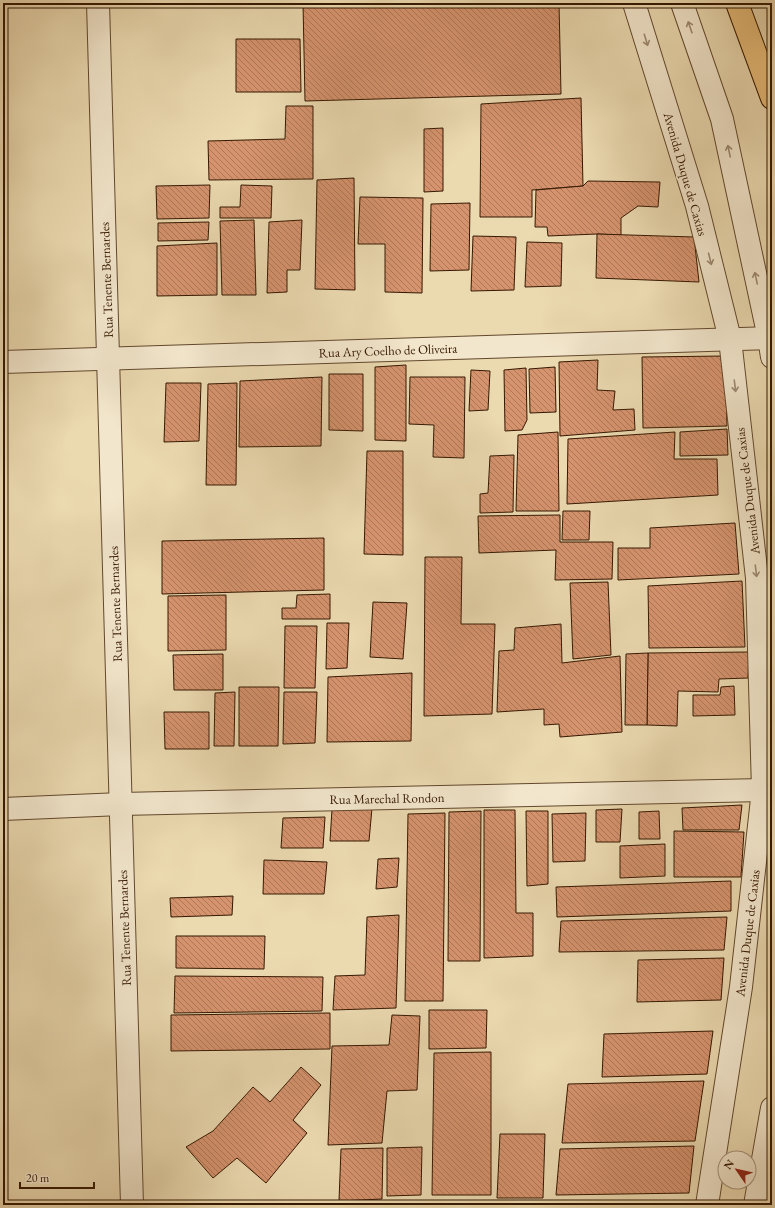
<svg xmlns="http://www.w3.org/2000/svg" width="775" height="1208" viewBox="0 0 775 1208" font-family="'EB Garamond',serif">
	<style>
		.building { fill: url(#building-back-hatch); stroke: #351801 }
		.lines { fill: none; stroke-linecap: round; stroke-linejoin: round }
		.minor-casing { stroke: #62482d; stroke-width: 24 }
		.tertiary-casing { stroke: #62482d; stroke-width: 24 }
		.primary-casing { stroke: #351801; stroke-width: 24 }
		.minor { stroke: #f2e6cc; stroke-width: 22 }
		.tertiary { stroke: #f2e6cc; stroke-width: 22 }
		.primary { stroke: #e6bc78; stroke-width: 22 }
		.oneway { stroke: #9d8971 }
		.labels { text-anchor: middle; stroke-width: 3.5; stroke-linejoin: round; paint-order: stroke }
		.street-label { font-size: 13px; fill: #351801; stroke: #f2e6cc }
	</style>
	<defs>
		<pattern id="building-back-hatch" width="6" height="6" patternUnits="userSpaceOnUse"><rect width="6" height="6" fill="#d5936e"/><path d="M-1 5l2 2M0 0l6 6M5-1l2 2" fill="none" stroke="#ae7758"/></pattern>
	</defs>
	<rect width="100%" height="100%" fill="#ebd9b0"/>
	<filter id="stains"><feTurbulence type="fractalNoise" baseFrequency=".005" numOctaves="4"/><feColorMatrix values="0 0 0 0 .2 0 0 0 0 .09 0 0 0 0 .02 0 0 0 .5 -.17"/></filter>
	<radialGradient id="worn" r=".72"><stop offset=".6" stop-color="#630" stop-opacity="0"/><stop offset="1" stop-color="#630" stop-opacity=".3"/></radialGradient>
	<g class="building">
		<path d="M303 3H559L561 94 305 101Z"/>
		<path d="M236 39H300L301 92H236Z"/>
		<path d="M581 98 583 186 532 190V217H480L481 104Z"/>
		<path d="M286 106H313V179L209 180 208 141 285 139Z"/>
		<path d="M443 128V191L424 192V129Z"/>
		<path d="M354 178 355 290 315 289 317 180Z"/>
		<path d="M588 181 660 182 658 207 638 206 621 218V235L597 234 548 236 547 227H535L536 190 583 186Z"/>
		<path d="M210 185 209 218 157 219 156 186Z"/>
		<path d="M241 185 272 186 271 218H220V207H240Z"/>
		<path d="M360 197 423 198 422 293 385 292V244H358Z"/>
		<path d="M470 203 469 270 430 271 431 204Z"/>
		<path d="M254 220 256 295H222L220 221Z"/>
		<path d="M302 220 300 270H287V292L267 293 269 222Z"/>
		<path d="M209 222 208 240 158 241V223Z"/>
		<path d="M597 234 694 237 699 282 596 278Z"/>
		<path d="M473 236 516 237 514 290 471 291Z"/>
		<path d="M527 242 562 243 561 286 525 287Z"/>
		<path d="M217 243V295L157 296V246Z"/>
		<path d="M725 356 727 426 643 428 642 357Z"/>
		<path d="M598 360 597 390 615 391 613 410 634 409 635 430 560 436 559 362Z"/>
		<path d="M406 365V441L375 440V367Z"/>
		<path d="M555 367 556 412 530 413 529 369Z"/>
		<path d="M526 368 527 420 522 430 505 431 504 370Z"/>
		<path d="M471 370 490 371 488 410 469 411Z"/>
		<path d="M329 374H363V431L329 430Z"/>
		<path d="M322 377 321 446 239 447 240 381Z"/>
		<path d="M410 377H465L464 458 433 457 434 425 409 424Z"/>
		<path d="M166 383H201L199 441 164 442Z"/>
		<path d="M237 383 236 485H206L208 384Z"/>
		<path d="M727 429 728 455 680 456V432Z"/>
		<path d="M558 432 559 511H516L518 435Z"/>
		<path d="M675 432 674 459H717L718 495 567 504 568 439Z"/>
		<path d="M367 451H403V555L364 554Z"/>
		<path d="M514 455 513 512 480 513V494L488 493 490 456Z"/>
		<path d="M563 511H590L589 540H562Z"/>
		<path d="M560 515V542H613L612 579 555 580 556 550 479 553 478 516Z"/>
		<path d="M735 523 739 574 618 580V548H650V528Z"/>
		<path d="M324 538V590L162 594V541Z"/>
		<path d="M425 557H462L461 624H495L492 714 424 716Z"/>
		<path d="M742 581 745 647 649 648 648 586Z"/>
		<path d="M608 582 611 655 573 659 570 583Z"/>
		<path d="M330 594V619H282V608H296L297 595Z"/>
		<path d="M226 595V650L168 651V596Z"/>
		<path d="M373 602 407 603 403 659 370 657Z"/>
		<path d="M327 623H349L347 668 326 669Z"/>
		<path d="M561 624 562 663 620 656 622 732 560 737 559 724 544 725V709L497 712 499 651 514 650 515 628Z"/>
		<path d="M285 626H317L315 688H284Z"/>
		<path d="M749 652 748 678 719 679 718 692 678 691 677 726 647 725 648 653Z"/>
		<path d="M648 653 647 725H625L626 654Z"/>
		<path d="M223 654V690H174L173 655Z"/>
		<path d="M412 673 411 741 327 742 328 677Z"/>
		<path d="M734 686 735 715 693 716V695H720L721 687Z"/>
		<path d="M239 687H279L278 746H239Z"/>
		<path d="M235 692 234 746H214L215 693Z"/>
		<path d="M284 692H317L315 743 283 744Z"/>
		<path d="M164 712H209V749H165Z"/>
		<path d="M742 805 739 830H683L682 808Z"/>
		<path d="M372 808 369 841H330L332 809Z"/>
		<path d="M622 809 620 842H596V810Z"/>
		<path d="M484 810H515L516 913H533V956L484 958Z"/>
		<path d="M481 811 480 961H448L449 812Z"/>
		<path d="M526 811H548V884L527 886Z"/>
		<path d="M659 811 660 839H639V812Z"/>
		<path d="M445 813 443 1001H405L408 814Z"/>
		<path d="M586 813 585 861 553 862 552 814Z"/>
		<path d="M325 817 323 848H281L283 818Z"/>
		<path d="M674 831 744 832 741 877H674Z"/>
		<path d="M665 844V876L620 878V846Z"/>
		<path d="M399 858 397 887 376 889 378 859Z"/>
		<path d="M264 860 327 862 324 894H263Z"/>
		<path d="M731 881V911L557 917 556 887Z"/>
		<path d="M233 896 232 915 171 917 170 898Z"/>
		<path d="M399 915 396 1008 333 1010 335 976 365 975 367 917Z"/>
		<path d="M727 917 724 950 559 952 561 921Z"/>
		<path d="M176 936H265L264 969 176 968Z"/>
		<path d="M724 958 721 1000 637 1002 638 960Z"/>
		<path d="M175 976 323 977 322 1011 174 1013Z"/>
		<path d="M429 1010H487L486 1048 429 1049Z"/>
		<path d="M330 1013V1049L171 1051V1015Z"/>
		<path d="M392 1015 420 1016 417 1090 387 1091 382 1143 328 1145 332 1046 389 1045Z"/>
		<path d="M713 1031 707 1074 602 1077 604 1034Z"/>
		<path d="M491 1052V1195H432L434 1053Z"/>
		<path d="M301 1067 321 1085 293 1120 307 1133 266 1183 237 1158 213 1178 186 1147 213 1131 253 1087 270 1102Z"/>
		<path d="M704 1081 695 1141 562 1143 568 1084Z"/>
		<path d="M500 1134H545L543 1198H497Z"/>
		<path d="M694 1146 689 1193 556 1195 560 1149Z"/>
		<path d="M422 1147 421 1195 387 1196V1148Z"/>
		<path d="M383 1148 382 1199 339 1201 341 1149Z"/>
	</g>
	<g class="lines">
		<g class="minor-casing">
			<g id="minor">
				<path d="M98 3 132 1205"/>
				<path d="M3 362 772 338"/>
				<path d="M3 809 121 804 763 790"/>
			</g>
		</g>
		<g class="tertiary-casing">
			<g id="tertiary">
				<path d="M634 3 697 206 730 339 757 578 763 790 741 987 707 1205"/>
				<path d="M682 3 722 119 769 338 772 357"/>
				<path d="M755 1205 772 1108"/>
			</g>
		</g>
		<g class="primary-casing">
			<path id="primary" d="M737 3 772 98"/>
		</g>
		<use href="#minor" class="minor"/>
		<use href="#tertiary" class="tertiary"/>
		<use href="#primary" class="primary"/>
	</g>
	<defs><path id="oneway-shaft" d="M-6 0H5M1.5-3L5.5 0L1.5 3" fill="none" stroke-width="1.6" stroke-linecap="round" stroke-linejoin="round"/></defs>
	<g class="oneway">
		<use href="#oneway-shaft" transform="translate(690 27) rotate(-109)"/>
		<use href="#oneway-shaft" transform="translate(646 40) rotate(73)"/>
		<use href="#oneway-shaft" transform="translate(729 151) rotate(-102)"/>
		<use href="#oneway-shaft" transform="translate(710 259) rotate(76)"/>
		<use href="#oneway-shaft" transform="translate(756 278) rotate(-102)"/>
		<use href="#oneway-shaft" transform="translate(735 386) rotate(83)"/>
		<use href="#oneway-shaft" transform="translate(756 571) rotate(83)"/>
	</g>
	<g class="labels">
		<g class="street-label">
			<text transform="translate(686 174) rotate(74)" y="5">Avenida Duque de Caxias</text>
			<text transform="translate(106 280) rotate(-92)" y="5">Rua Tenente Bernardes</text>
			<text transform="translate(388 350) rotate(-2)" y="5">Rua Ary Coelho de Oliveira</text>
			<text transform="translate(747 491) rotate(-97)" y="5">Avenida Duque de Caxias</text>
			<text transform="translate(115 604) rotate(-92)" y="5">Rua Tenente Bernardes</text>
			<text transform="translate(387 798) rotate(-1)" y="5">Rua Marechal Rondon</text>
			<text transform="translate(124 928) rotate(-92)" y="5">Rua Tenente Bernardes</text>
			<text transform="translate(747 933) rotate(-83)" y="5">Avenida Duque de Caxias</text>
		</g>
	</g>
	<rect width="775" height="1208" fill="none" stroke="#ebd9b0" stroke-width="16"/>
	<rect x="4" y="4" width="767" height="1200" fill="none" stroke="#351801" stroke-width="2"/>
	<rect x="8" y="8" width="759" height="1192" fill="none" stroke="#351801"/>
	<g transform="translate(737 1170) rotate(304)"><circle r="19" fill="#f2e6cc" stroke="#a6947b"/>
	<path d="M0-3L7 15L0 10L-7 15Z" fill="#8f2418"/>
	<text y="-6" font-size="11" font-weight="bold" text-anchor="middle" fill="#351801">N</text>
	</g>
	<path d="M20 1182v6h74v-6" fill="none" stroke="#351801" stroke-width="2"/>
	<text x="26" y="1182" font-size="12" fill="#351801" stroke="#f2e6cc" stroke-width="3" paint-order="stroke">20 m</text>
	<rect width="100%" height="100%" filter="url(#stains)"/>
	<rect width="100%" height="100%" fill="url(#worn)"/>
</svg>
